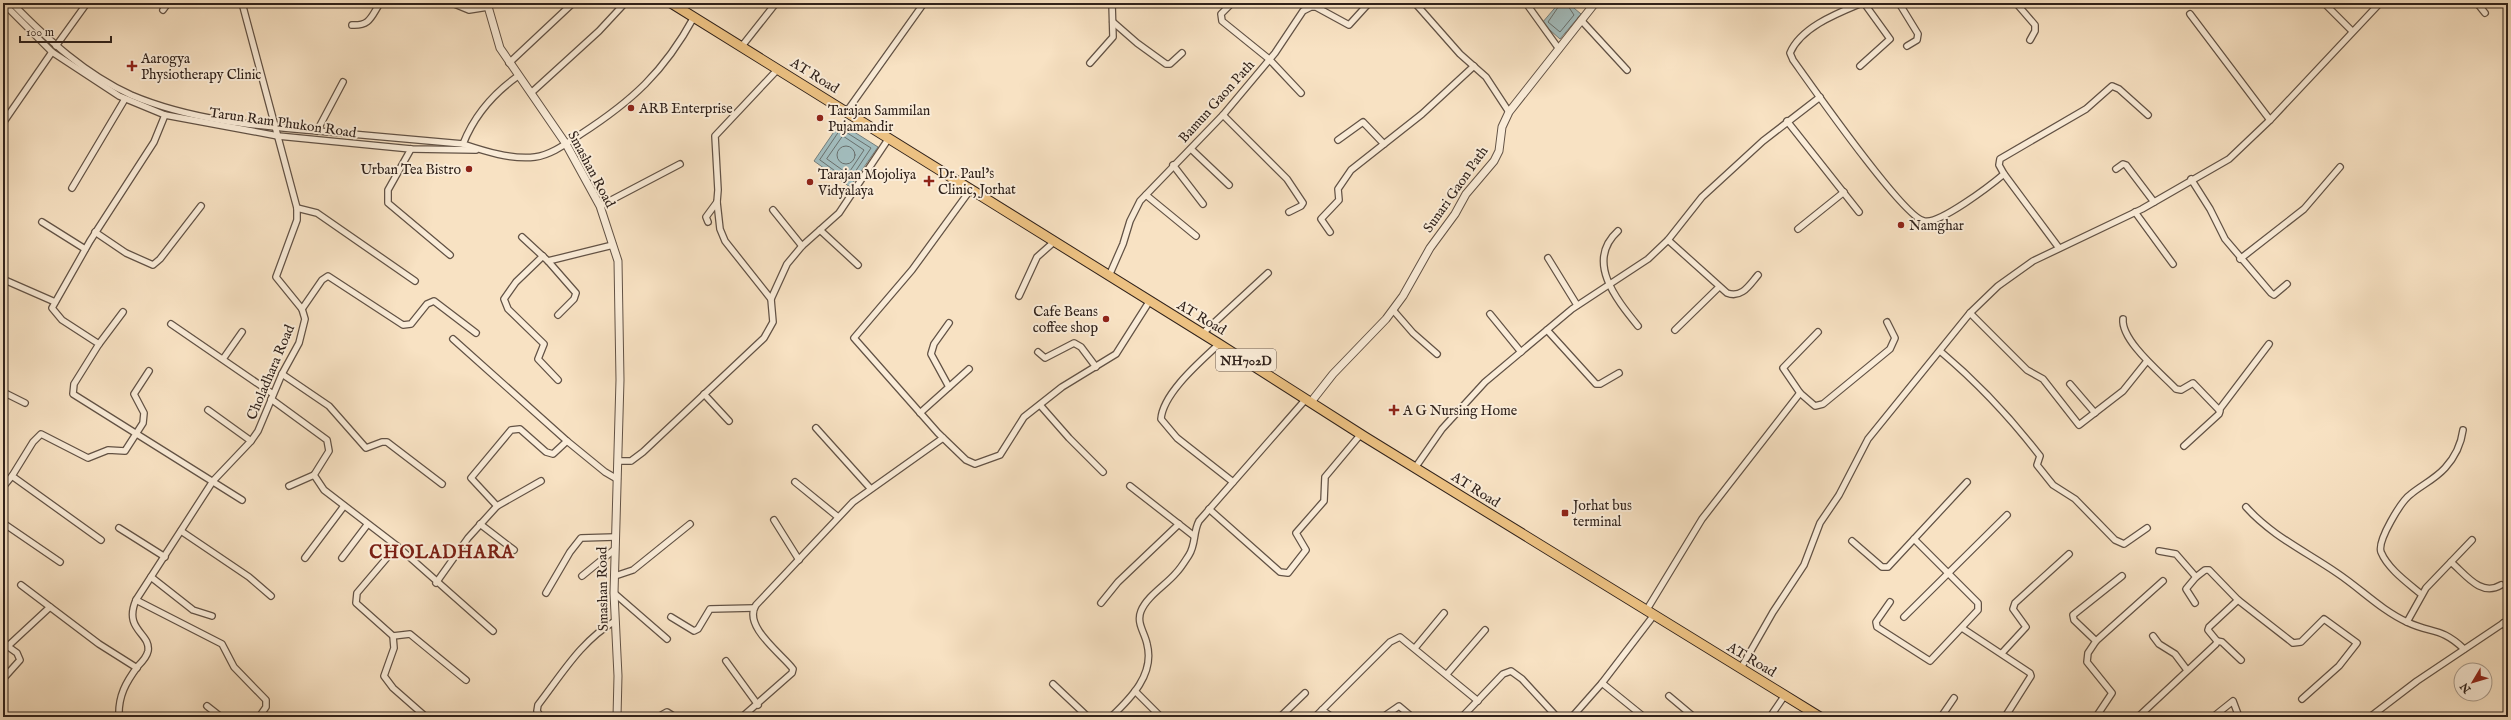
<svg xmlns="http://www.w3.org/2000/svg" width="2511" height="720" viewBox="0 0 2511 720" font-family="'IM FELL English',serif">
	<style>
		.water { fill: #a2bcbd; stroke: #747e7c }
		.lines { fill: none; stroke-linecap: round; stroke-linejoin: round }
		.shore { stroke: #696f6c; stroke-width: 1 }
		.minor-casing { stroke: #625245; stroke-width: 8 }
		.tertiary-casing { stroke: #625245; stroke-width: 9 }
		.trunk-casing { stroke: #30221b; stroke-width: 11 }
		.minor { stroke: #faecd8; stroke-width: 5.5 }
		.tertiary { stroke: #faecd8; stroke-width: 7 }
		.trunk { stroke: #ecc182; stroke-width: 9 }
		.poi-dot { fill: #8f2418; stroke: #faecd8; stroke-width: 1.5 }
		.labels { text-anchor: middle; stroke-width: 4; stroke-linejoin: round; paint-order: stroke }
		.shield { fill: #faecd8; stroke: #6d5f54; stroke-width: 1 }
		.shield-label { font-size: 13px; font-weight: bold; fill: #30221b }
		.poi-label { font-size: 14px; fill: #30221b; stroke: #faecd8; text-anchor: start }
		.street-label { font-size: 14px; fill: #30221b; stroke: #faecd8 }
		.district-label { font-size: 18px; font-weight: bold; letter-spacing: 1px; fill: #7a1f14; stroke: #faecd8 }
	</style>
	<rect width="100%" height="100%" fill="#f8e2c3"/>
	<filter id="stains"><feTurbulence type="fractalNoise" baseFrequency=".005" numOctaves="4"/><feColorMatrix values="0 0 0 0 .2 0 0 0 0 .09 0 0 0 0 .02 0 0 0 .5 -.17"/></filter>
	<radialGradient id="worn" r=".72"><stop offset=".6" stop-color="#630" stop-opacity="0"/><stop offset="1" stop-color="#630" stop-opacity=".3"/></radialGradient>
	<g class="water">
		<path d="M1559 3H1568L1581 14 1560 39 1542 23Z"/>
		<path d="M840 123 878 147 850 187 814 161Z"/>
	</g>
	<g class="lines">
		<g class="shore">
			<path d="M1561 3 1548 22 1560 32 1574 15 1566 3"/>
			<path d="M841 129 871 148 849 181 820 160Z"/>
			<path d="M843 136 864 150 848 174 827 159Z"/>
			<circle cx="846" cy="155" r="9"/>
		</g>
		<g class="minor-casing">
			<g id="minor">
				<path d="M3 3 52 52 119 96 165 115 278 136 411 149 476 150"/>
				<path d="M12 3C47 39 85 74 131 95 190 120 256 126 318 131 366 135 415 140 463 144 484 151 512 160 535 157 551 155 567 143 581 134 632 101 664 72 694 17"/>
				<path d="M452 3 469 10 488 7"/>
				<path d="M1232 3 1221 14 1222 21 1269 59 1301 93"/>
				<path d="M1415 3 1460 54 1486 77 1509 112"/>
				<path d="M1526 3 1559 49"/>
				<path d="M1862 3C1838 13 1801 27 1790 53L1793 60C1811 85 1903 217 1924 221 1939 225 1991 185 2004 174"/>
				<path d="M1899 3 1918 34 1917 40 1907 46"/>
				<path d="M2016 3 2035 25V31L2030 40"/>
				<path d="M2324 3 2352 31"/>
				<path d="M2477 3 2485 13"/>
				<path d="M163 10 168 3"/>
				<path d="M2190 14 2270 120"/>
				<path d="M1581 20 1627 70"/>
				<path d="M1113 22 1137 43 1166 64H1170L1182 53"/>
				<path d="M352 25C370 26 371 17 380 3"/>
				<path d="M56 46 87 3"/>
				<path d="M742 46 776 3"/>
				<path d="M509 63 573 3"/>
				<path d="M1090 63 1113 37 1112 3"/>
				<path d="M1860 66 1890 39 1864 3"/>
				<path d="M531 93 599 31 625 3"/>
				<path d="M847 111 924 3"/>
				<path d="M165 115 154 142 90 241 52 308 62 320 99 344 74 384 73 394 242 500"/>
				<path d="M1223 115 1287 179 1303 203 1301 206 1289 212"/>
				<path d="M1787 121 1859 212"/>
				<path d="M3 123 52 52"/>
				<path d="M317 131 343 82"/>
				<path d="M1338 140 1363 122 1384 144"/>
				<path d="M463 144C474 116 494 93 518 76"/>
				<path d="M411 149 388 190V203L450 255"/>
				<path d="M1191 149 1229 185"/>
				<path d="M1173 165 1203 204"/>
				<path d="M2116 169 2123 164 2126 165 2154 202"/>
				<path d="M2191 179 2210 209 2225 239 2271 293 2274 295 2287 284"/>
				<path d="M72 188 125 99"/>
				<path d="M971 189 912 270 854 338 938 433 966 460 975 464 1000 455 1024 417 1062 387 1116 354 1149 302"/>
				<path d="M1146 195 1196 236"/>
				<path d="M717 202 720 229 725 241 771 299"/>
				<path d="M600 206 680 164"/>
				<path d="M297 208 317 213 415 281"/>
				<path d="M773 210 802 246"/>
				<path d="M2135 212 2173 264"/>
				<path d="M42 222 85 249"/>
				<path d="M708 222 706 217 717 202 718 190 715 136 778 69"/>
				<path d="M1798 229 1844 192"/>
				<path d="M820 230 858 265"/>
				<path d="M1618 231C1585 261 1616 299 1638 326"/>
				<path d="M95 232 126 253 153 265 160 259 201 206"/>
				<path d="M1330 232 1321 219 1339 200 1338 189 1351 170 1422 114 1474 66"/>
				<path d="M522 237 548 261 576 293 574 299 558 315"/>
				<path d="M1668 240 1727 293C1742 299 1750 284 1758 275"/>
				<path d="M2059 248 2004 174 1999 165 2000 159 2086 109 2112 86 2119 89 2148 115"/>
				<path d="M543 256 516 282 504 299 508 309 544 344 538 359 558 380"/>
				<path d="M1548 258 1577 305"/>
				<path d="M2240 259 2304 209 2340 167"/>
				<path d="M548 261 613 245"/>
				<path d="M1109 276 1123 244 1130 221 1140 201 1223 115 1275 53 1303 11 1311 7H1316L1349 25 1369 3"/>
				<path d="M7 281 55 302"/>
				<path d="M1019 296 1037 257 1055 241"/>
				<path d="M302 309 322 280 328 276 403 325 411 324 427 304 434 301 476 333"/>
				<path d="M1393 310 1413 333 1437 354"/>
				<path d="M1970 313 2027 370 2043 379 2079 425 2123 391 2147 361"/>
				<path d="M1490 314 1521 352"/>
				<path d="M2123 319C2121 341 2162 374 2176 389L2181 390 2193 383 2220 411 2219 414 2184 446"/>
				<path d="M171 324 273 394"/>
				<path d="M1547 330 1596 384H1600L1619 373"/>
				<path d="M1675 330 1719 287"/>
				<path d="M1818 332 1783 368 1800 393 1815 406 1823 404 1890 349 1895 338 1887 322"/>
				<path d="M1203 333 1268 273"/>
				<path d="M453 339 567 441 605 472 617 479"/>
				<path d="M99 344 123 312"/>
				<path d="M1219 344C1201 361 1163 393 1161 419L1177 438 1233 482"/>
				<path d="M1940 351C1978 383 2010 417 2040 456L2037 465 2053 485 2075 499 2115 540 2124 544 2147 528"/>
				<path d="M1038 352 1045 358 1074 343 1081 347 1096 367"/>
				<path d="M223 359 242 332"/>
				<path d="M282 374 329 406 366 448 382 442H387L442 484"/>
				<path d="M2070 384 2095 413"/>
				<path d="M949 387 969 369"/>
				<path d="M3 392 25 403"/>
				<path d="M704 394 729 421"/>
				<path d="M271 399 327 440 329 451 314 475 324 490 397 546 493 631"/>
				<path d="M1040 405 1069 438 1103 472"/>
				<path d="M208 410 251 441"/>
				<path d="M2219 410 2269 344"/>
				<path d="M920 413 949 387 931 354 934 344 949 323"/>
				<path d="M816 428 870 488"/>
				<path d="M618 461H631L643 452 764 338 773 322 771 299 787 264 802 246 839 213 889 138"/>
				<path d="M1415 468 1442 429 1485 382 1572 309 1648 259 1668 240 1702 197 1763 141 1820 97"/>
				<path d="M795 482 838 517"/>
				<path d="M289 486 314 475"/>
				<path d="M1130 486 1194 536"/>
				<path d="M3 487 12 476"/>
				<path d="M497 506 471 478 511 430 520 429 546 452 553 454 567 441"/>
				<path d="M2246 507C2272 536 2305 551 2337 573 2361 589 2381 610 2407 622 2432 634 2441 627 2464 649"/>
				<path d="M1209 509 1280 572 1288 573 1306 550 1296 533 1324 501 1325 477 1361 434"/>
				<path d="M774 520 799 560"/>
				<path d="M3 523 60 562"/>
				<path d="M480 524 514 550"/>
				<path d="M119 528 165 557"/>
				<path d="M181 531 249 577 271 596"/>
				<path d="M101 540 12 476 33 442 41 434 88 458 108 450 125 451 143 423 144 413 134 394 149 371"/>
				<path d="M1852 541 1882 567H1888L1967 482"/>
				<path d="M397 546 357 593 356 603 393 636 394 648 384 676 393 688 426 717"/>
				<path d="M2159 551 2176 554 2196 577 2205 570H2209L2238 600"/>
				<path d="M305 558 344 506"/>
				<path d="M342 558 367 525"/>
				<path d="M2451 562C2466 575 2481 597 2501 585"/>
				<path d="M582 576 615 549"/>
				<path d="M615 576 633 570 690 524"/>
				<path d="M151 577 193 610 212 616"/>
				<path d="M436 583 468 538 497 506 541 481"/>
				<path d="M21 585 99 644 137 668"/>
				<path d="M546 593 570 552 581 538 615 537"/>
				<path d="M614 593 667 639"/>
				<path d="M2421 594C2408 583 2388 569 2381 552 2377 541 2401 501 2411 494 2422 485 2435 479 2445 468 2455 457 2461 445 2463 430"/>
				<path d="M136 600 222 644 234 667 266 700V707L259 717"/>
				<path d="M1890 602 1876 622 1877 627 1930 661 1978 610V603L1914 539"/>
				<path d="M1101 603 1118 582 1179 524"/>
				<path d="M2195 603 2186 589 2196 577"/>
				<path d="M1646 611 1702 519 1800 393"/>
				<path d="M671 617 694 631 698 629 710 609 754 608"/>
				<path d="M1904 617 2007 515"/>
				<path d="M2407 622 2426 588 2472 540"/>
				<path d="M2503 623 2508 629"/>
				<path d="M1962 628 2030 673 2031 676 2005 717"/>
				<path d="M393 636 410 634 466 680"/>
				<path d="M2153 636 2159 644 2175 654 2187 670"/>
				<path d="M2096 641 2163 581"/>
				<path d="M2217 641 2222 642 2241 660"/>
				<path d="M3 643 17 653 20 660 3 679"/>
				<path d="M8 646 50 607"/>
				<path d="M1415 648 1444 613"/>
				<path d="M2002 653 2026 627 2013 609 2015 603 2069 554"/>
				<path d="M726 661 758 705"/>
				<path d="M1741 668 1773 612 1804 565 1820 523 1839 495 1868 439 1970 313 1998 286 2033 261 2142 209 2229 159 2270 120 2380 3"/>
				<path d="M1447 674 1485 630"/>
				<path d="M1602 683 1644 717"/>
				<path d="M1053 684 1088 717"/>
				<path d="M1135 691 1161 717"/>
				<path d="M1669 696 1694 717"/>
				<path d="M207 706 221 717"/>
				<path d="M1322 710 1332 717"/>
				<path d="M119 717C118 696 126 682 138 666 142 662 147 656 148 651 151 633 123 630 136 600L213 481 251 441 258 431 282 374 299 343 305 319 302 309 276 277 297 220V208L242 3"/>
				<path d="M541 717 537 711 538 705C562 674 581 641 615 621"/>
				<path d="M658 717 667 712 675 717"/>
				<path d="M742 717 792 673 793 669C783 655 742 626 756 605L853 502 943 438"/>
				<path d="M1111 717C1131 698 1155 674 1147 644 1145 633 1136 623 1141 611 1147 596 1166 585 1176 573 1181 568 1185 561 1189 555 1196 544 1193 532 1199 521L1306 399"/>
				<path d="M1280 717 1305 693"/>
				<path d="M1315 717 1390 642 1400 637 1478 701"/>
				<path d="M1383 717 1399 706 1412 717"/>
				<path d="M1462 717 1503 674 1511 671 1522 679 1557 717"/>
				<path d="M1572 717 1602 683 1654 615"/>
				<path d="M1770 717 1785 695"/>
				<path d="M1941 717 1954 698"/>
				<path d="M2096 717 2112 693 2087 662 2088 653 2096 641 2074 620 2073 615 2122 576"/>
				<path d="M2138 717 2216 644 2217 641 2208 630 2209 627 2238 600 2293 643 2301 642 2324 619 2357 643 2339 666 2302 699"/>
				<path d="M2213 717 2233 701 2239 717"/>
				<path d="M2370 717 2417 681 2508 620"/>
			</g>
		</g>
		<g class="tertiary-casing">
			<g id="tertiary">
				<path d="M487 3 500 48 566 144 600 206 618 261 620 380 614 593 618 676 617 717"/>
				<path d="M1311 402 1333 374 1386 319 1403 296 1430 248 1455 214 1466 194 1494 161 1499 151 1502 127 1509 112 1595 3"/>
			</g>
		</g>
		<g class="trunk-casing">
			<path id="trunk" d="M671 3 1216 342 1365 437 1820 717"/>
		</g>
		<use href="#minor" class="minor"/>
		<use href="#tertiary" class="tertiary"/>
		<use href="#trunk" class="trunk"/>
	</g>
	<g class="poi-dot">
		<path d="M130 60h4v4h4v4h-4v4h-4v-4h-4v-4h4z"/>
		<circle cx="631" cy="108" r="4"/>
		<circle cx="820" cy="118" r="4"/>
		<circle cx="469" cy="169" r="4"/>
		<path d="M927 175h4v4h4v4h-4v4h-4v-4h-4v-4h4z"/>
		<circle cx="810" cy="182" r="4"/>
		<circle cx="1901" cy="225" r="4"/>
		<circle cx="1106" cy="319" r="4"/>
		<path d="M1392 404h4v4h4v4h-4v4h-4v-4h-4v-4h4z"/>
		<rect x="1561" y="509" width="8" height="8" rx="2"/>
	</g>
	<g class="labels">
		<rect class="shield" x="1216" y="349" width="60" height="22" rx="3"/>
		<g class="shield-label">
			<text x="1246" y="365">NH702D</text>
		</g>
		<g class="poi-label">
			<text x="141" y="63">Aarogya<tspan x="141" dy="16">Physiotherapy Clinic</tspan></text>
			<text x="639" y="113">ARB Enterprise</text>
			<text x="828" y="115">Tarajan Sammilan<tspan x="828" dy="16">Pujamandir</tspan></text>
			<text x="461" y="174" text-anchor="end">Urban Tea Bistro</text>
			<text x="938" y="178">Dr. Paul's<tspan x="938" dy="16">Clinic, Jorhat</tspan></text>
			<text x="818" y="179">Tarajan Mojoliya<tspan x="818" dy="16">Vidyalaya</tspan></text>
			<text x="1909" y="230">Namghar</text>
			<text x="1098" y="316" text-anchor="end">Cafe Beans<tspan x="1098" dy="16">coffee shop</tspan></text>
			<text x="1403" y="415">A G Nursing Home</text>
			<text x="1573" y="510">Jorhat bus<tspan x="1573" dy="16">terminal</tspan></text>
		</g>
		<g class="street-label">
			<text transform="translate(815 75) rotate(32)" y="5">AT Road</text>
			<text transform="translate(1216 101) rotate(-48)" y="5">Bamun Gaon Path</text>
			<text transform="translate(283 122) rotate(8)" y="5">Tarun Ram Phukon Road</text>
			<text transform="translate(592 169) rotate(62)" y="5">Smashan Road</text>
			<text transform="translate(1455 189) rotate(-55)" y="5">Sunari Gaon Path</text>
			<text transform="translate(1202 317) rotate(31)" y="5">AT Road</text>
			<text transform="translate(270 372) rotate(-67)" y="5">Choladhara Road</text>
			<text transform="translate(1476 489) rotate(32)" y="5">AT Road</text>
			<text transform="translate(602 589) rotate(-91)" y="5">Smashan Road</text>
			<text transform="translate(1752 659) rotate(31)" y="5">AT Road</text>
		</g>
		<g class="district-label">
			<text x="442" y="558">CHOLADHARA</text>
		</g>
	</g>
	<rect width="2511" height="720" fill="none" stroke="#f8e2c3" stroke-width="16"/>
	<rect x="4" y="4" width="2503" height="712" fill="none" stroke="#30221b" stroke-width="2"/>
	<rect x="8" y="8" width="2495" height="704" fill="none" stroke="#30221b"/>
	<g transform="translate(2473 682) rotate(232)"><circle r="19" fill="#faecd8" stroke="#a99b8c"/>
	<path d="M0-3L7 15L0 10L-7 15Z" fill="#8f2418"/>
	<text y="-6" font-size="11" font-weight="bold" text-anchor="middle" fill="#30221b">N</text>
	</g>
	<path d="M20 36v6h91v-6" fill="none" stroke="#30221b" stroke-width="2"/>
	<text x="26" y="36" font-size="12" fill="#30221b" stroke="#faecd8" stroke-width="3" paint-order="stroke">100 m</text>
	<rect width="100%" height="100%" filter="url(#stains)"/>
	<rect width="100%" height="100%" fill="url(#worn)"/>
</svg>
